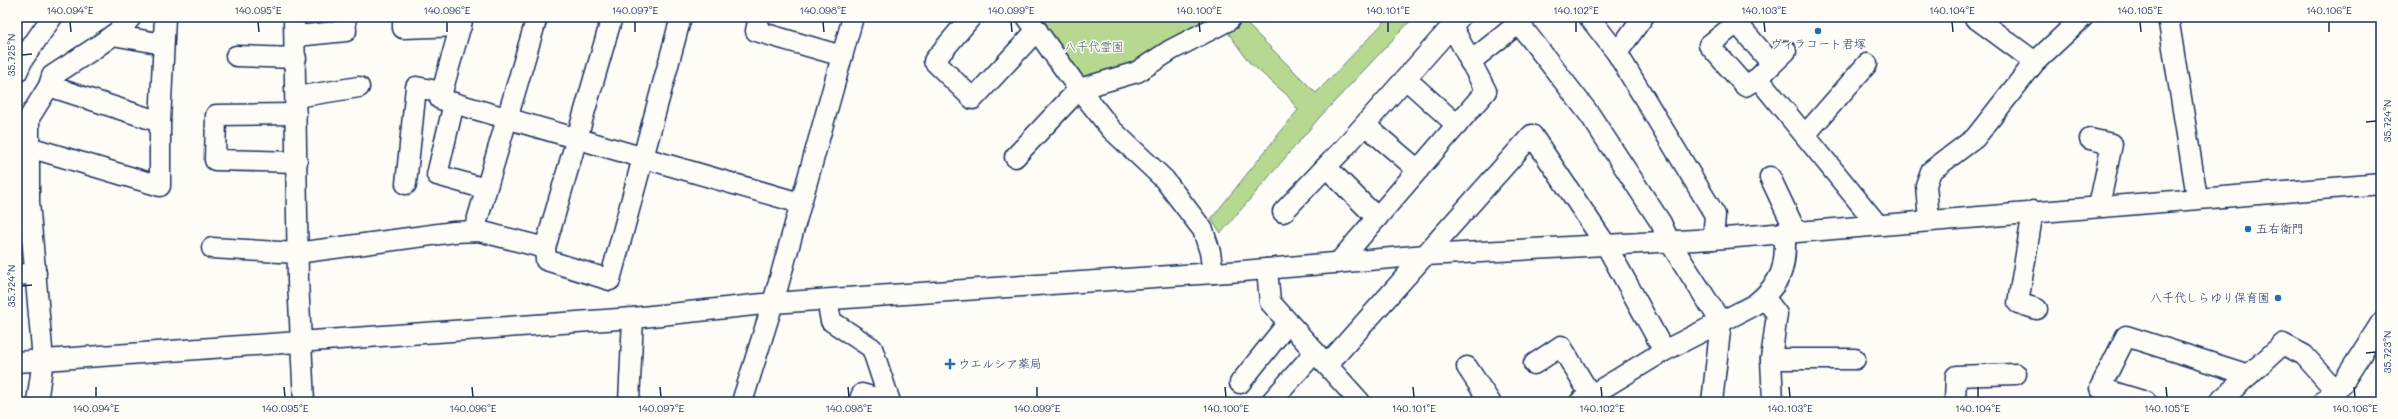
<svg xmlns="http://www.w3.org/2000/svg" width="2398" height="419" viewBox="0 0 2398 419" font-family="Mali,'Klee One',sans-serif">
	<style>
		.green { fill: #b7d891; stroke: #698478 }
		.lines { fill: none; stroke-linecap: round; stroke-linejoin: round }
		.minor-casing { stroke: #1b2f5e; stroke-width: 23 }
		.minor { stroke: #fdfcf7; stroke-width: 20 }
		.ticks { fill: none; stroke: #1b2f5e; stroke-width: 1.5 }
		.poi-dot { fill: #1f6fb2; stroke: #fdfcf7; stroke-width: 1.5 }
		.labels { text-anchor: middle; stroke-width: 3; stroke-linejoin: round; paint-order: stroke }
		.poi-label { font-size: 12px; fill: #1b2f5e; stroke: #fdfcf7; text-anchor: start }
		.park-label { font-size: 12px; fill: #42596b; stroke: #fdfcf7 }
		.neatline { fill: none; stroke: #1b2f5e; stroke-width: 1.5 }
		.ticks-label { font-size: 10px; text-anchor: middle; fill: #1b2f5e }
	</style>
	<rect width="100%" height="100%" fill="#fdfcf7"/>
	<filter id="ink" filterUnits="userSpaceOnUse"><feTurbulence type="fractalNoise" baseFrequency=".025" numOctaves="2"/><feDisplacementMap in="SourceGraphic" scale="8" xChannelSelector="R" yChannelSelector="G"/><feConvolveMatrix kernelMatrix="1 2 1 2 8 2 1 2 1" color-interpolation-filters="sRGB"/></filter>
	<g filter="url(#ink)">
		<g class="green">
			<path d="M1036 17H1218L1132 68 1081 81Z"/>
			<path d="M1389 17H1414L1319 118 1221 233 1211 219 1298 110 1287 95 1249 62 1227 31 1243 20 1316 93Z"/>
		</g>
		<g class="lines">
			<g class="minor-casing">
				<g id="minor">
					<path d="M294 17 298 281 304 402"/>
					<path d="M403 17V28L461 26"/>
					<path d="M463 17 440 99 800 203"/>
					<path d="M759 17 756 31 842 56"/>
					<path d="M971 17 934 61 973 99 1037 30"/>
					<path d="M1027 17 1073 81 1111 129 1164 179 1203 230 1210 252 1213 273"/>
					<path d="M1514 17 1590 115 1661 223 1669 241 1721 322 1712 402"/>
					<path d="M1589 17 1617 53 1715 215 1713 239"/>
					<path d="M1974 17 2035 62"/>
					<path d="M2168 17 2197 197"/>
					<path d="M113 35 163 44"/>
					<path d="M296 36 346 31 345 17"/>
					<path d="M1786 51 1758 78 1772 64 1737 23 1709 45 1745 86 1758 78 1877 224"/>
					<path d="M1617 53 1643 17"/>
					<path d="M236 56 296 58"/>
					<path d="M1470 62 1519 23"/>
					<path d="M17 72 23 59 52 17"/>
					<path d="M1406 79 1457 125"/>
					<path d="M49 86 160 122"/>
					<path d="M296 97 359 87"/>
					<path d="M454 103 437 175 486 189"/>
					<path d="M296 114 216 115 215 160 297 162"/>
					<path d="M1365 125 1418 170"/>
					<path d="M1805 135 1867 64"/>
					<path d="M2090 139 2112 144 2099 206"/>
					<path d="M29 147 160 186V122L165 17"/>
					<path d="M1015 157 1079 89 1137 72 1171 50 1229 20 1226 17"/>
					<path d="M1326 167 1377 218"/>
					<path d="M1770 177 1795 230"/>
					<path d="M406 184 416 87 442 92"/>
					<path d="M2033 211 2018 303 2037 309"/>
					<path d="M1283 212 1344 148 1460 17"/>
					<path d="M1929 220 1926 185 1931 171 1975 138 2035 62 2083 17"/>
					<path d="M474 231 537 17"/>
					<path d="M212 248 297 253 454 232 479 231 545 248 612 17"/>
					<path d="M545 248 546 260 610 280 681 17"/>
					<path d="M1338 263 1486 91 1452 26"/>
					<path d="M1267 269 1270 302 1360 402"/>
					<path d="M17 275 36 273"/>
					<path d="M1764 297 1777 314 1771 359 1773 402"/>
					<path d="M827 300 831 321 872 348 890 402"/>
					<path d="M1771 359H1855"/>
					<path d="M17 362 633 318 773 303 1243 271 1426 255 1713 239 2381 184"/>
					<path d="M1534 364 1561 346 1591 396"/>
					<path d="M1327 365 1532 135 1606 245 1664 351"/>
					<path d="M1467 367 1490 402"/>
					<path d="M1240 383 1288 323"/>
					<path d="M37 402 43 360 29 202V118L49 86 52 76 95 48 120 30 131 17"/>
					<path d="M629 402 633 318"/>
					<path d="M742 402 773 303 853 17"/>
					<path d="M859 402 862 394 890 402"/>
					<path d="M1271 402 1315 352"/>
					<path d="M1580 402 1664 351 1754 305C1783 282 1786 268 1785 231"/>
					<path d="M1955 402 1956 376 2016 374"/>
					<path d="M2146 402 2100 388 2126 336 2249 375"/>
					<path d="M2219 402 2283 344 2304 355 2335 390"/>
					<path d="M2323 402 2342 384 2381 323"/>
				</g>
			</g>
			<use href="#minor" class="minor"/>
		</g>
	</g>
	<path class="ticks" d="M70 22 71 32M258 22 259 32M447 22V32M635 22V32M823 22 824 32M1011 22 1012 32M1199 22 1200 32M1388 22V32M1576 22V32M1764 22 1765 32M1952 22 1953 32M2140 22 2141 32M2329 22V32M22 55 32 54M2366 122 2376 121M22 286 32 285M2366 353 2376 352M96 387V397M284 387 285 397M472 387 473 397M660 387 661 397M848 387 849 397M1037 387V397M1225 387 1226 397M1413 387 1414 397M1601 387 1602 397M1789 387 1790 397M1978 387V397M2166 387 2167 397M2354 387 2355 397"/>
	<g class="poi-dot">
		<circle cx="1818" cy="31" r="4"/>
		<circle cx="2248" cy="229" r="4"/>
		<circle cx="2278" cy="298" r="4"/>
		<path d="M948 358h4v4h4v4h-4v4h-4v-4h-4v-4h4z"/>
	</g>
	<g class="labels">
		<g class="poi-label">
			<text x="1818" y="48" text-anchor="middle">ヴィラコート君塚</text>
			<text x="2256" y="233">五右衛門</text>
			<text x="2270" y="302" text-anchor="end">八千代しらゆり保育園</text>
			<text x="958" y="368">ウエルシア薬局</text>
		</g>
		<g class="park-label">
			<text x="1094" y="51">八千代霊園</text>
		</g>
	</g>
	<rect width="2398" height="419" fill="none" stroke="#fdfcf7" stroke-width="44"/>
	<rect x="22" y="22" width="2354" height="375" class="neatline"/>
	<g class="ticks-label">
		<text x="70" y="14">140.094°E</text>
		<text x="258" y="14">140.095°E</text>
		<text x="447" y="14">140.096°E</text>
		<text x="635" y="14">140.097°E</text>
		<text x="823" y="14">140.098°E</text>
		<text x="1011" y="14">140.099°E</text>
		<text x="1199" y="14">140.100°E</text>
		<text x="1388" y="14">140.101°E</text>
		<text x="1576" y="14">140.102°E</text>
		<text x="1764" y="14">140.103°E</text>
		<text x="1952" y="14">140.104°E</text>
		<text x="2140" y="14">140.105°E</text>
		<text x="2329" y="14">140.106°E</text>
		<text transform="translate(11 55) rotate(-90)" y="4">35.725°N</text>
		<text transform="translate(2387 121) rotate(-90)" y="4">35.724°N</text>
		<text transform="translate(11 286) rotate(-90)" y="4">35.724°N</text>
		<text transform="translate(2387 352) rotate(-90)" y="4">35.723°N</text>
		<text x="96" y="412">140.094°E</text>
		<text x="285" y="412">140.095°E</text>
		<text x="473" y="412">140.096°E</text>
		<text x="661" y="412">140.097°E</text>
		<text x="849" y="412">140.098°E</text>
		<text x="1037" y="412">140.099°E</text>
		<text x="1226" y="412">140.100°E</text>
		<text x="1414" y="412">140.101°E</text>
		<text x="1602" y="412">140.102°E</text>
		<text x="1790" y="412">140.103°E</text>
		<text x="1978" y="412">140.104°E</text>
		<text x="2167" y="412">140.105°E</text>
		<text x="2355" y="412">140.106°E</text>
	</g>
</svg>
